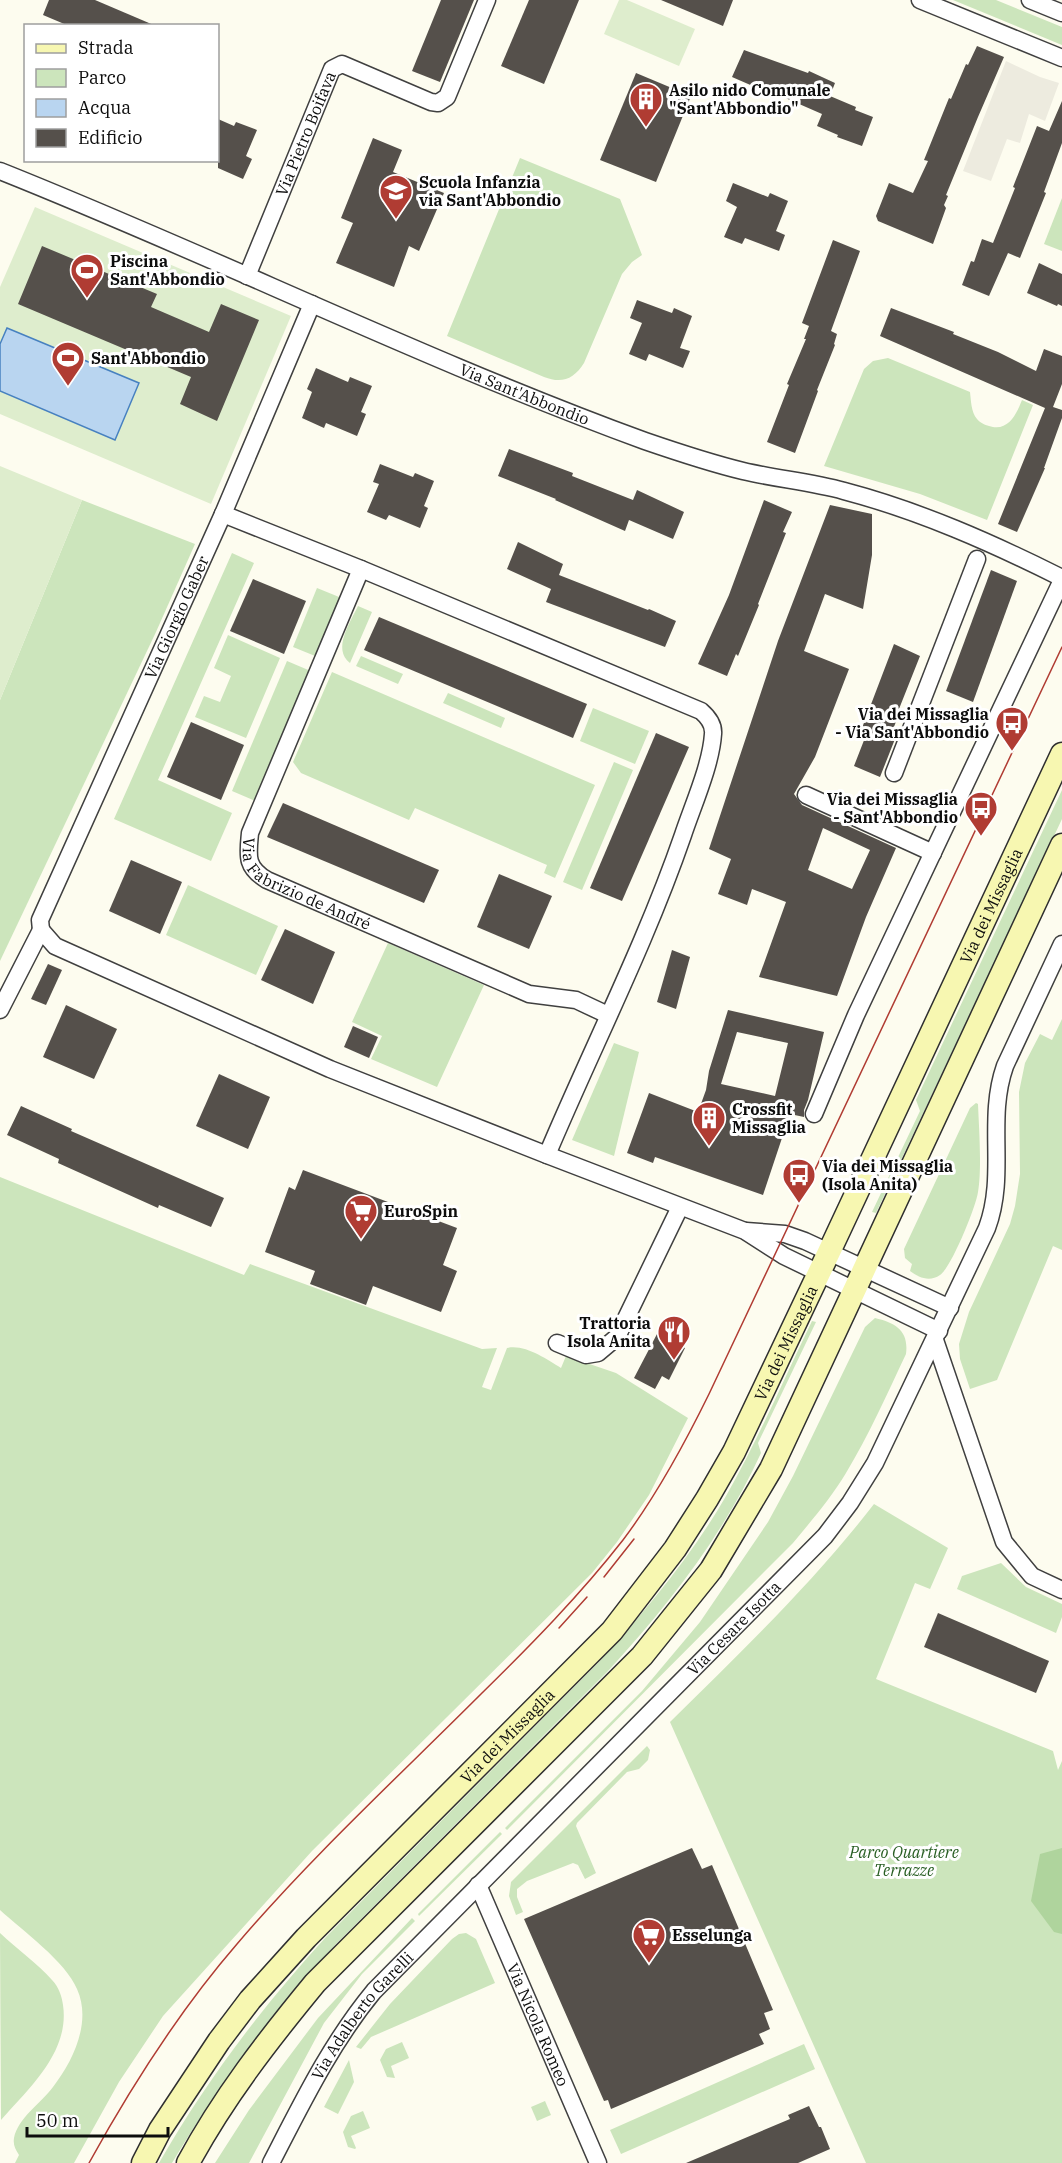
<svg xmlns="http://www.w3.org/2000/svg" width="1062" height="2163" viewBox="0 0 1062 2163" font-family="'IBM Plex Serif',serif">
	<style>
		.green { fill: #cce5bc }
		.forest { fill: #afd49d }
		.pitch { fill: #deedcd }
		.plaza { fill: #edebdf }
		.water { fill: #b9d5f0; stroke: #4781c0; stroke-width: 1.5 }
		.building { fill: #55504b; fill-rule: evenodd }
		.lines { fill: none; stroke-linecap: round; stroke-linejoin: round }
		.street-casing { stroke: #404040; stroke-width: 19 }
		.secondary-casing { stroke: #2f2f2f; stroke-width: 25 }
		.street { stroke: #fff; stroke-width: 16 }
		.secondary { stroke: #f7f7b1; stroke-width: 22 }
		.tram { stroke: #b03c33; stroke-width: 1.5 }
		.labels { text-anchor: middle; stroke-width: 6; stroke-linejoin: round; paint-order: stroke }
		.poi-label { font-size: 16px; font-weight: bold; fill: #0d0d0d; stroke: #fff; text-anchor: start }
		.street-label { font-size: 16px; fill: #0d0d0d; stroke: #fff }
		.park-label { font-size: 16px; font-style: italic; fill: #295f24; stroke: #fff }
	</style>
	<rect width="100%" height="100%" fill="#fdfcef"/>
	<g class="green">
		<path d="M953 0H996L1062 27V45Z"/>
		<path d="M520 158 620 199 642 255 632 262 622 274 584 363C574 379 562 384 544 377L447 336Z"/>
		<path d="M1062 198V251L1044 244Z"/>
		<path d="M888 358 970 392C971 400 971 412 977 419 979 422 985 425 989 426 1008 432 1016 415 1022 400L1033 405 987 520 920 494 824 466 864 369 873 361Z"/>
		<path d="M82 500 195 544 156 632 0 961V700Z"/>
		<path d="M232 553 254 563 158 780 232 813 211 861 114 819Z"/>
		<path d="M317 588 344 599 320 658 293 647Z"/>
		<path d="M358 606 372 612 350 663C332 649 350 623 358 606Z"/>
		<path d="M228 635 280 658 246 738 195 717 204 696 220 702 231 676 214 668Z"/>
		<path d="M361 656 403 674 398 684 356 666Z"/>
		<path d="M287 661 313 672 258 802 232 791Z"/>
		<path d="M332 672 595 785 555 878 544 873 547 865 415 808 409 820 301 773 293 762Z"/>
		<path d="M448 693 505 718 501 728 443 703Z"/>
		<path d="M593 708 649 731 635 764 580 741Z"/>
		<path d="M614 762 633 770 582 890 563 882Z"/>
		<path d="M1062 790V819L876 1213 872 1212 920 1111 916 1100Z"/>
		<path d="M188 885 278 926 256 975 166 935Z"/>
		<path d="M388 943 484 985 437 1087 371 1059 382 1036 352 1022Z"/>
		<path d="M1062 1019V1250L1053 1246 997 1380 970 1389 960 1359 959 1344 969 1312 1010 1224 1015 1206 1020 1174 1019 1092 1025 1063 1040 1034 1052 1040Z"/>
		<path d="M614 1043 639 1052 614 1156 572 1140Z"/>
		<path d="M976 1103 978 1104C979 1128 982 1169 978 1192 976 1207 951 1268 940 1275 930 1282 919 1278 910 1271L912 1264 905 1258 904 1249 970 1108Z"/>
		<path d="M0 1177 244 1275 250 1264 482 1349 497 1348 482 1387 491 1390 507 1348C525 1344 546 1359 561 1368L566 1356 616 1373 688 1418 649 1495 617 1542 592 1573 312 1851 163 2016 119 2082 74 2163H15L19 2155C15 2149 13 2145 14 2138 18 2118 41 2103 53 2087 73 2061 92 2022 77 1989 66 1962 22 1930 0 1910Z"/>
		<path d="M875 1318C896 1323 909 1331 906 1354 887 1394 869 1435 846 1473 831 1498 812 1520 793 1543L507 1830 505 1828 642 1691 700 1622 768 1522 793 1476 865 1327Z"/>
		<path d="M812 1321 816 1322 758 1443 761 1453C724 1534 668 1606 608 1671L335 1945C273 2013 219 2084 172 2163H159C206 2081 262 2007 326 1937L599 1662C645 1611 691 1557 726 1496 758 1440 784 1379 812 1321Z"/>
		<path d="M874 1504 948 1548 930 1589 915 1583 876 1679 1053 1751 1058 1770 1062 1761V2163H866L670 1722C741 1652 813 1583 874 1504Z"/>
		<path d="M1001 1563 1026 1587 1062 1604V1617L1056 1633 957 1589 962 1576Z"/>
		<path d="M647 1746 650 1750 648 1760 639 1769 627 1772 577 1823 576 1826 596 1873 585 1879 578 1865 573 1863 527 1881 517 1889V1897L523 1912 516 1915 509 1896 511 1882Z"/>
		<path d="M500 1832 502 1834 419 1916 418 1914Z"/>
		<path d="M412 1918 415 1921 362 1974 324 2023 249 2163H215L249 2110 318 2018Z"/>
		<path d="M0 1933C17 1949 37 1963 52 1980 59 1987 62 1997 63 2005 70 2052 29 2088 1 2120Z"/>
		<path d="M466 1933 476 1939 495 1983 371 2037 361 2049 356 2047 390 2004 452 1939 459 1934Z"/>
		<path d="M402 2042 409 2058 391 2066 395 2078 387 2077 380 2060 386 2049Z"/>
		<path d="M804 2044 815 2069 621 2154 610 2130Z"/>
		<path d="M349 2060 354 2082 338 2114 324 2107Z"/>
		<path d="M545 2101 551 2115 537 2121 531 2107Z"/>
		<path d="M363 2111 370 2128 351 2136 356 2148 355 2149 348 2147 343 2132 351 2116Z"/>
	</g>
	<path class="forest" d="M1062 1848V1934L1054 1932 1031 1901 1040 1854Z"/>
	<g class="pitch">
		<path d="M619 0H627L695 29 679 66 604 34Z"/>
		<path d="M35 207 291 316 211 504 0 414V287Z"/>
		<path d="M0 466 82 500 0 700Z"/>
	</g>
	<path class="plaza" d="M1006 61 1040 77 1059 83 1045 121 1029 114 1020 143 1007 139 991 181 963 171Z"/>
	<path class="water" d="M7 328 139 383 115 440 0 391V344Z"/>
	<g class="building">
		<path d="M49 0H95L156 26H69L43 15Z"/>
		<path d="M441 0H474L440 82 412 71Z"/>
		<path d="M529 0H579L544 84 501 66Z"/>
		<path d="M661 0H733L723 26Z"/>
		<path d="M977 46 1004 57 978 117 946 195 948 196 944 205 946 208 933 244 878 221 876 216 889 183 913 193 928 161 924 160 949 98 951 99 966 64 968 65Z"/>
		<path d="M744 50 808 73 809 71 835 83 830 96 856 107 855 110 873 117 862 146 837 137 838 135 817 126 822 114 756 85 755 87 732 77Z"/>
		<path d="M636 73 691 96 656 182 600 160Z"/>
		<path d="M1062 101V143L1044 192 1046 193 1020 258 1008 253 989 296 962 285 971 261 974 262 982 239 993 243 1015 188 1013 187 1037 126 1049 131Z"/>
		<path d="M218 119 234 126 236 122 257 130 246 156 252 159 243 179 218 168Z"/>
		<path d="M373 138 402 150 393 172 444 193 419 251 409 246 394 287 336 263 353 223 341 218Z"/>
		<path d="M733 183 768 197 770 193 788 201 776 231 785 235 779 251 745 238 742 244 724 237 737 207 726 201Z"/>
		<path d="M833 240 860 251 831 331 837 334 834 344 835 345 817 390 818 391 795 453 767 442 789 385 787 384 806 339H804L809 326 802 323Z"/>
		<path d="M42 246 157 294 151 307 209 332 221 304 259 320 217 421 180 404 191 377 18 304Z"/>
		<path d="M1039 263 1062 274V306L1058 304 1057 306 1027 293Z"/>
		<path d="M637 300 672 313 674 308 692 316 680 348 690 351 683 368 649 354 646 361 629 354 642 323 630 318Z"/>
		<path d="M891 308 954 332 953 334 998 352 1036 371 1044 349 1062 356V384L1053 407 1062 410V418L1044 468H1045L1017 532 998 524 1045 408 880 336Z"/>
		<path d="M316 368 348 382 350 377 372 386 361 412 366 414 357 436 326 423 324 428 302 418 312 392 307 389Z"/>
		<path d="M509 449 573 473 572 476 633 500 637 490 684 512 673 539 629 520 625 531 555 500 556 499 498 476Z"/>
		<path d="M380 464 413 477 415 473 434 481 424 506 428 508 420 528 389 515 386 520 367 512 379 484 373 482Z"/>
		<path d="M764 500 792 512 783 532 786 533 758 604 759 605 738 656 736 654 727 676 698 664 729 595Z"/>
		<path d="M830 505 872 514V555L863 609 825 594 804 651 849 669 815 757 794 794 802 805 896 848 866 917 837 996 759 977 786 902 752 889 747 905 718 894 731 859 709 849 778 641ZM823 828 870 850 852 889 808 870Z"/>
		<path d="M518 542 563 564 559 575 648 610 649 609 676 621 665 647 546 602 551 589 507 569Z"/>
		<path d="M991 570 1017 581 973 702 946 691Z"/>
		<path d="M253 579 306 601 284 654 230 631Z"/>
		<path d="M379 617 587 704 573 738 364 650Z"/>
		<path d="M894 644 920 656 897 714H899L890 737 895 739 880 777 854 766 868 730 862 728Z"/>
		<path d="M191 722 244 745 221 800 167 777Z"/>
		<path d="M656 733 689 747 622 901 590 888Z"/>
		<path d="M283 803 439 870 424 903 267 837Z"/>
		<path d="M131 860 182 882 160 934 109 911Z"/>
		<path d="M499 874 552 896 529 949 477 927Z"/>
		<path d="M285 929 335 952 313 1004 261 980Z"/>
		<path d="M672 950 690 957 676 1009 657 1002Z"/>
		<path d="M48 964 62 970 46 1005 31 999Z"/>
		<path d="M66 1005 117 1029 94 1079 43 1057Z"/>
		<path d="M728 1010 824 1032 808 1100 804 1110V1117L790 1114 763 1195 655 1157 653 1163 627 1153 649 1093 698 1112 706 1090 709 1071ZM737 1032 788 1043 775 1096 721 1084Z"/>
		<path d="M353 1026 378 1037 369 1058 344 1047Z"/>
		<path d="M219 1074 270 1097 248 1149 196 1126Z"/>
		<path d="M21 1106 72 1129 71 1131 224 1198 211 1227 159 1205 158 1208 58 1163 59 1159 7 1135Z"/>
		<path d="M303 1170 457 1228 443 1265 457 1271 441 1312 373 1286 366 1305 310 1284 315 1271 265 1252 289 1187 295 1190Z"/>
		<path d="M657 1334 685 1348 669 1380 662 1376 655 1389 634 1378Z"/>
		<path d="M938 1613 1049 1661 1036 1693 924 1647Z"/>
		<path d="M692 1848 702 1869 712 1865 773 2010 764 2013 770 2029 759 2034 764 2044 611 2109 608 2100 604 2101 524 1919Z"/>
		<path d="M809 2106 819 2127H821L830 2149 798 2163H686L790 2119 788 2115Z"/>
	</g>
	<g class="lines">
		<g class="street-casing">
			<g id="street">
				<path d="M920 0 1062 58"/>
				<path d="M1030 0 1062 13"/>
				<path id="s1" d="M0 171C216 257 426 361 645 441 677 452 710 463 743 471 777 479 811 482 844 491 920 511 992 543 1062 578"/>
				<path id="s2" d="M247 276 332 69 342 64 431 102 438 103 447 97 487 0"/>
				<path d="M223 514 361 569 701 711C708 717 714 724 713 734 711 765 693 805 683 835 645 945 592 1048 547 1155"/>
				<path id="s3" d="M361 569 250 833C248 855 245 867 267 880L529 994 576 1000 608 1015"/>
				<path d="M894 773 977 559"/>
				<path d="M806 795 933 853"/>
				<path d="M41 930 55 946 330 1069 547 1155 745 1231 784 1256 939 1331"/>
				<path id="s4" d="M41 930 40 920 223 514 312 304"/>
				<path d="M0 1010 41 930"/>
				<path d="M814 1114 856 1015 1062 580"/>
				<path d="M746 1231 785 1234 805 1241 950 1308"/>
				<path d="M935 1340 1004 1542 1032 1576 1062 1590"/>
				<path d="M557 1343 586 1355 598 1353 617 1337 680 1207"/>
				<path id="s5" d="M478 1885 598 2163"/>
				<path id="s6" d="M271 2163C302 2103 331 2043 374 1991L825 1536 850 1503 875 1463 987 1228C1007 1174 986 1120 1005 1066L1062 944"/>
			</g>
		</g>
		<g class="secondary-casing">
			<g id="secondary">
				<path id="s7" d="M143 2163 160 2130 219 2041 250 2000 306 1938 612 1631 675 1549 707 1499 734 1452 829 1252 1062 754"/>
				<path d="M188 2163C223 2098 268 2040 315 1983L642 1656 711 1570 771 1469 1062 845"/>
			</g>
		</g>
		<use href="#street" class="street"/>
		<use href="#secondary" class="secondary"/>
		<g class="tram">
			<path d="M604 1577 634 1539"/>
			<path d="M559 1628 587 1597"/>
			<path d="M89 2163C132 2085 179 2011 237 1944 312 1856 399 1776 481 1694 531 1645 580 1595 623 1540 657 1495 684 1445 709 1394L1062 647"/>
		</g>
	</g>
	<defs>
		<g id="building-pin" transform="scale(1.725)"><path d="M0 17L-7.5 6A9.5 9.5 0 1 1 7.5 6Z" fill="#b03c33" stroke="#fff"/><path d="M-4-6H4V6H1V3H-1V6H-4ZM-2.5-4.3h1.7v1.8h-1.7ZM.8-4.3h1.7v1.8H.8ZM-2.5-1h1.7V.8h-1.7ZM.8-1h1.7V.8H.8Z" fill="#fff"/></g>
		<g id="school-pin" transform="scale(1.725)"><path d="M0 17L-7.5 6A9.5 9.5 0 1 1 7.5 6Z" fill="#b03c33" stroke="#fff"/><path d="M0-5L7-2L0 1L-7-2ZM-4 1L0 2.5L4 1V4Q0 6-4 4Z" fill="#fff"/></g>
		<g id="stadium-pin" transform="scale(1.725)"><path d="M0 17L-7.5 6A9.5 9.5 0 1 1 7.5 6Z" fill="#b03c33" stroke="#fff"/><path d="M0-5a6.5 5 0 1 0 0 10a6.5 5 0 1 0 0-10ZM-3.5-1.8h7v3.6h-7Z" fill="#fff"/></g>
		<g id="bus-pin" transform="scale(1.725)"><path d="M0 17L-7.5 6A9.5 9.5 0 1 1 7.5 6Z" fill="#b03c33" stroke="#fff"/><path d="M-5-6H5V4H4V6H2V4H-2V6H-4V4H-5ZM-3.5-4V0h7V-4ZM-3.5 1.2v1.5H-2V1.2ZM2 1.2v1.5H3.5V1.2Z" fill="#fff"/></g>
		<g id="supermarket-pin" transform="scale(1.725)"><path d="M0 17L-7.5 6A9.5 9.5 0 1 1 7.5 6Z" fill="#b03c33" stroke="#fff"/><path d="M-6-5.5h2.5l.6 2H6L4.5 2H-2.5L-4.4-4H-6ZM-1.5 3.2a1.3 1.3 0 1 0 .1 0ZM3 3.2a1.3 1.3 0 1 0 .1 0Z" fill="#fff"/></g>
		<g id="restaurant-pin" transform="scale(1.725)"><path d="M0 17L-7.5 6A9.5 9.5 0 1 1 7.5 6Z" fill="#b03c33" stroke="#fff"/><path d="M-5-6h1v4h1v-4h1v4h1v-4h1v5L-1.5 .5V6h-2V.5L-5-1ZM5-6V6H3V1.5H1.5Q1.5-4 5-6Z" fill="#fff"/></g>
	</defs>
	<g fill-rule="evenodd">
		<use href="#building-pin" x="646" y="99"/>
		<use href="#school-pin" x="396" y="191"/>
		<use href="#stadium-pin" x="87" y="270"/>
		<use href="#stadium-pin" x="68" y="358"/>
		<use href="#bus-pin" x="1012" y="723"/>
		<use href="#bus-pin" x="981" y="808"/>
		<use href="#building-pin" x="709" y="1118"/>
		<use href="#bus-pin" x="799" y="1175"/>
		<use href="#supermarket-pin" x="361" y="1211"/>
		<use href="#restaurant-pin" x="674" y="1332"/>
		<use href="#supermarket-pin" x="649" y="1935"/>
	</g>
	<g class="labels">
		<g class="poi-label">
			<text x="669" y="96">Asilo nido Comunale<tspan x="669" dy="18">"Sant'Abbondio"</tspan></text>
			<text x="419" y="188">Scuola Infanzia<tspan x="419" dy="18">via Sant'Abbondio</tspan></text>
			<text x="110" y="267">Piscina<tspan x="110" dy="18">Sant'Abbondio</tspan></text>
			<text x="91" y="364">Sant'Abbondio</text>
			<text x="989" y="720" text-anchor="end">Via dei Missaglia<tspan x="989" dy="18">- Via Sant'Abbondio</tspan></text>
			<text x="958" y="805" text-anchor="end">Via dei Missaglia<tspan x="958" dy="18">- Sant'Abbondio</tspan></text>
			<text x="732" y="1115">Crossfit<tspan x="732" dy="18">Missaglia</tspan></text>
			<text x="822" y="1172">Via dei Missaglia<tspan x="822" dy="18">(Isola Anita)</tspan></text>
			<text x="384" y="1217">EuroSpin</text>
			<text x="651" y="1329" text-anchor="end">Trattoria<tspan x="651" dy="18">Isola Anita</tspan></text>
			<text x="672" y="1941">Esselunga</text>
		</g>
		<g class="street-label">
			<text dy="6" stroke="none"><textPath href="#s2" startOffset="154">Via Pietro Boifava</textPath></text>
			<text dy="6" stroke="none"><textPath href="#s1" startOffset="570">Via Sant'Abbondio</textPath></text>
			<text dy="6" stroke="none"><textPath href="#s4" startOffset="342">Via Giorgio Gaber</textPath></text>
			<text dy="6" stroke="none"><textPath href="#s3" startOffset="372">Via Fabrizio de André</textPath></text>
			<text dy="6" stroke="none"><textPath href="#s7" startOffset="1533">Via dei Missaglia</textPath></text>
			<text dy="6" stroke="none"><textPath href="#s7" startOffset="1050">Via dei Missaglia</textPath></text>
			<text dy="6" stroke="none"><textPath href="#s6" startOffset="712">Via Cesare Isotta</textPath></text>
			<text dy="6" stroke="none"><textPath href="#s7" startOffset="564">Via dei Missaglia</textPath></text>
			<text dy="6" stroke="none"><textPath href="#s6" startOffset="174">Via Adalberto Garelli</textPath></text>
			<text dy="6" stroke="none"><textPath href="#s5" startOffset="152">Via Nicola Romeo</textPath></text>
		</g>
		<g class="park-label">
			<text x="904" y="1858">Parco Quartiere<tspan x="904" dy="18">Terrazze</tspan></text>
		</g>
	</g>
	<rect x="24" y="24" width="195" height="138" fill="#ffffff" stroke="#9e9e9e" stroke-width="1.5"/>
	<rect x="36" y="44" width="30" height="9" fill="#f7f7b1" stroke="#9e9e9e" stroke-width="1.5"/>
	<text x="78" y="54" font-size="18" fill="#0d0d0d">Strada</text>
	<rect x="36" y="69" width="30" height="18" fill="#cce5bc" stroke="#9e9e9e" stroke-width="1.5"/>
	<text x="78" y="84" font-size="18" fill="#0d0d0d">Parco</text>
	<rect x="36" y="99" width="30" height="18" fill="#b9d5f0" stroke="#9e9e9e" stroke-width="1.5"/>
	<text x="78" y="114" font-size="18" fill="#0d0d0d">Acqua</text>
	<rect x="36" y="129" width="30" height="18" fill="#55504b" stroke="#9e9e9e" stroke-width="1.5"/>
	<text x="78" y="144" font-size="18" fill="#0d0d0d">Edificio</text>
	<path d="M27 2127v9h141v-9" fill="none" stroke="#0d0d0d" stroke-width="3"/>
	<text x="36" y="2127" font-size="18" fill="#0d0d0d" stroke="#ffffff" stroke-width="4.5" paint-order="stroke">50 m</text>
</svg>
